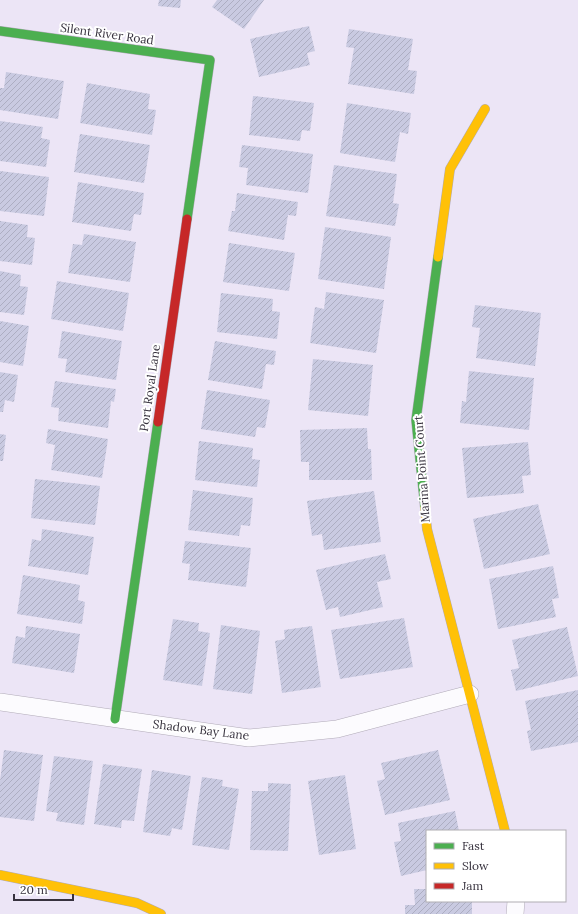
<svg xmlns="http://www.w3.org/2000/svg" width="578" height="914" viewBox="0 0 578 914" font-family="Lora,serif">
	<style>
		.building { fill: url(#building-hatch) }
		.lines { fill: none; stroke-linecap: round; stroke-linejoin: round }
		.street-casing { stroke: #b1abb8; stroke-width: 18 }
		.fast-casing { stroke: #b1abb8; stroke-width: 10 }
		.slow-casing { stroke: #b1abb8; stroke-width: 10 }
		.jam-casing { stroke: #b1abb8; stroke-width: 10 }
		.street { stroke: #fcfbfe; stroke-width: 17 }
		.fast { stroke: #4caf50; stroke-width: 9 }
		.slow { stroke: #ffc107; stroke-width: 9 }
		.jam { stroke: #c62828; stroke-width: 9 }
		.labels { text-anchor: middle; stroke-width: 4; stroke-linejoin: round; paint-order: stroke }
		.street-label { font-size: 12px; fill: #37323e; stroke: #fff }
	</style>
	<defs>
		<pattern id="building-hatch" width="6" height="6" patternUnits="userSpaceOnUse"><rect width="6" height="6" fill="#c9cae1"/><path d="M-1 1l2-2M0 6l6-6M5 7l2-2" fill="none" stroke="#adaec2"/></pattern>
	</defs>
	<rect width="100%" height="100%" fill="#ece5f6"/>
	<g class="building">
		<path d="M159 0H181L180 8 158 6Z"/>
		<path d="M217 0H264L244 29 212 7Z"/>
		<path d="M309 26 315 51 307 53 310 65 259 77 250 39Z"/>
		<path d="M349 29 413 39 408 70 417 71 414 94 348 84 354 48 346 47Z"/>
		<path d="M6 72 64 81 58 119 0 110V88H4Z"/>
		<path d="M87 83 150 94 148 109 156 110 152 135 80 123Z"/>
		<path d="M253 96 314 103 310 131 302 130 300 141 249 135Z"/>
		<path d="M347 103 411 113 408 134 400 132 395 162 340 153Z"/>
		<path d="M0 121 43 127 41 138 50 140 46 167 0 161Z"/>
		<path d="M80 134 150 145 144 183 74 172Z"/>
		<path d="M242 145 313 154 308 193 246 185 248 168 239 167Z"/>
		<path d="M334 165 397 174 393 203 399 204 395 226 326 216Z"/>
		<path d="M0 171 49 177 44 216 0 211Z"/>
		<path d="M78 182 144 193 141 215 134 214 131 231 72 222Z"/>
		<path d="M237 193 298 202 296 216 288 215 284 240 228 231 232 211H235Z"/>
		<path d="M0 221 28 225 27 237 35 238 32 265 0 261Z"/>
		<path d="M325 227 391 237 384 289 318 279Z"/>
		<path d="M84 234 136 242 130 282 68 273 73 244 82 245Z"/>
		<path d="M229 243 295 253 289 291 223 282Z"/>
		<path d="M0 271 21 275 20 286 28 287 24 315 0 312Z"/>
		<path d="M57 281 129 293 123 331 51 319Z"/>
		<path d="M326 292 384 300 376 353 310 343 315 307 324 309Z"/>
		<path d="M221 293 273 299 272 311 280 312 277 339 217 332Z"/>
		<path d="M475 305 541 313 535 366 476 358 480 328 472 327Z"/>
		<path d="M0 321 29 326 23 366 0 362Z"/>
		<path d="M62 331 122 341 116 380 65 372 67 359 58 358Z"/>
		<path d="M215 341 276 351 274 365 266 364 262 389 208 380Z"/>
		<path d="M313 359 373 365 368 416 308 410Z"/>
		<path d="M469 371 534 378 529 430 460 423 462 401 466 402Z"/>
		<path d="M0 372 18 375 14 402 5 400 3 412H0Z"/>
		<path d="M55 381 116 389 114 402 111 401 108 428 58 421 59 408 51 407Z"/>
		<path d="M207 390 270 400 265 428 257 427 255 437 201 429Z"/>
		<path d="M367 428 368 449H371L372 480H309V462H301L300 430Z"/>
		<path d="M48 429 108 439 102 478 51 470 55 445 46 443Z"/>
		<path d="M0 434 6 435 3 461H0Z"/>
		<path d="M199 441 253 448 252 459 260 460 257 487 195 480Z"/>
		<path d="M528 442 531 475 522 476 524 493 467 498 462 448Z"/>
		<path d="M35 479 100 486 95 525 31 518Z"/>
		<path d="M193 490 253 498 250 526 241 525 239 536 188 530Z"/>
		<path d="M374 491 381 542 324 550 322 534 312 536 307 501Z"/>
		<path d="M538 504 550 554 484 569 473 519Z"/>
		<path d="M42 529 94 537 88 575 28 566 32 539 41 541Z"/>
		<path d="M185 541 251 548 246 587 188 580 190 564 182 563Z"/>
		<path d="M385 554 391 579 377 582 383 607 340 617 338 607 326 610 316 570Z"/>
		<path d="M553 566 559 598 552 599 556 617 498 629 489 579Z"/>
		<path d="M23 575 80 585 78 600 85 602 82 624 17 614Z"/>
		<path d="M404 618 413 667 340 679 331 630Z"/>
		<path d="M173 619 199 623 198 631 210 633 202 686 163 680Z"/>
		<path d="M221 625 260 631 252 694 213 689Z"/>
		<path d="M26 626 80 634 74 673 12 663 16 636 25 638Z"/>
		<path d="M312 626 321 687 282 693 275 641 285 639 284 630Z"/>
		<path d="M567 627 578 676 516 691 511 670 519 668 512 640Z"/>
		<path d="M578 690V742L531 751 527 731 531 730 525 701Z"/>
		<path d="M4 750 43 755 34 821 0 817V781Z"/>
		<path d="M438 750 450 800 385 815 377 781 385 779 381 763Z"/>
		<path d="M54 756 93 761 84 825 56 821 58 813 46 811Z"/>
		<path d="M103 764 142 769 134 821 122 820 121 828 94 824Z"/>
		<path d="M152 770 191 776 182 830 172 828 170 836 143 832Z"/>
		<path d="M345 775 356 849 319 855 308 781Z"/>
		<path d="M202 777 223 780 222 786 239 789 229 850 192 845Z"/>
		<path d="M268 783 291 784 288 851 250 850 252 791H268Z"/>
		<path d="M455 811 459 831H427V870L401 876 394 842 401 841 398 823Z"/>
		<path d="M414 889H427V901H472V914H405V905H415Z"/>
	</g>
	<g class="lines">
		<g class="street-casing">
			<g id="street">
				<path d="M0 702 249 738 337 729 470 694"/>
				<path d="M515 914 516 901"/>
			</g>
		</g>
		<g class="fast-casing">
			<g id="fast">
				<path d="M0 31 210 60 187 219"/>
				<path d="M425 508 416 420 438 257"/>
				<path d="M115 719 158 422"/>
			</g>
		</g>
		<g class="slow-casing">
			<g id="slow">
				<path d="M438 257 450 169 485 109"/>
				<path d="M425 508 427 529 505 831"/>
				<path d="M0 875 137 903 161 914"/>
			</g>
		</g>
		<g class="jam-casing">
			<path id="jam" d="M158 422 187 219"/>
		</g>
		<use href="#street" class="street"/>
		<use href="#fast" class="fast"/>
		<use href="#slow" class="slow"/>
		<use href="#jam" class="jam"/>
	</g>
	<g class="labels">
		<g class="street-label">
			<text transform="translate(107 34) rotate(8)" y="4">Silent River Road</text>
			<text transform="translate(150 388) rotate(-82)" y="4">Port Royal Lane</text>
			<text transform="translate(422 469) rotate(-94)" y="4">Marina Point Court</text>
			<text transform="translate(201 730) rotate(7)" y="4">Shadow Bay Lane</text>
		</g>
	</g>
	<rect x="426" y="830" width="140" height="72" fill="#ffffff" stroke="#afadb2"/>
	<rect x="434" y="843" width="20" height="6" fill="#4caf50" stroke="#afadb2"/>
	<text x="462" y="850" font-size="12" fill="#37323e">Fast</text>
	<rect x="434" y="863" width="20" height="6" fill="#ffc107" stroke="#afadb2"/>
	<text x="462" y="870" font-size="12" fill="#37323e">Slow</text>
	<rect x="434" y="883" width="20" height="6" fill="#c62828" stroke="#afadb2"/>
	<text x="462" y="890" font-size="12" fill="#37323e">Jam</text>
	<path d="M14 894v6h59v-6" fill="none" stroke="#37323e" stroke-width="2"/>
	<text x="20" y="894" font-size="12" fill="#37323e" stroke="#ffffff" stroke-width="3" paint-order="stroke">20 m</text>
</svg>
